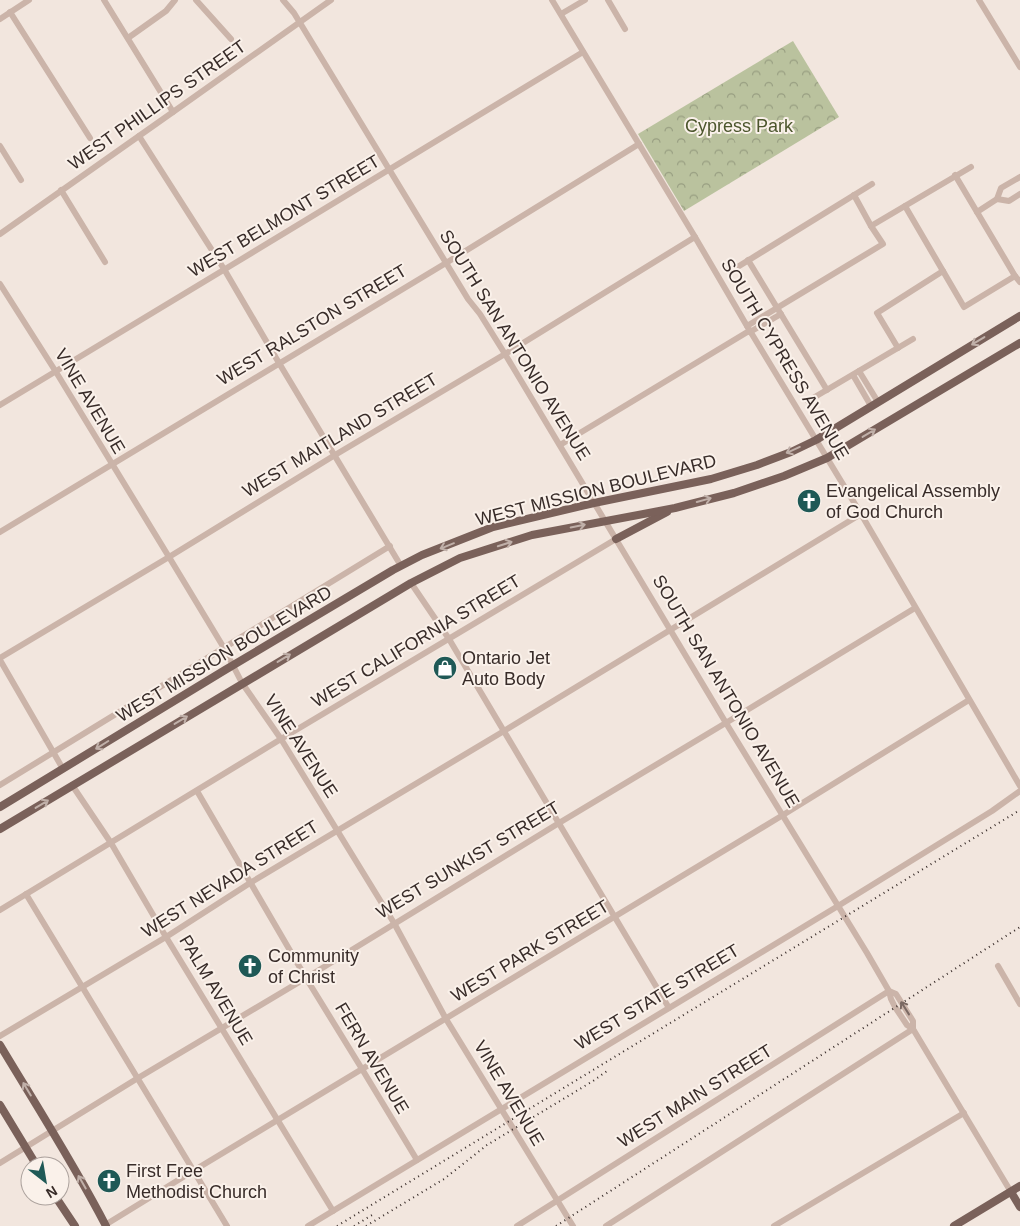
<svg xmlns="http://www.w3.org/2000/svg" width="1020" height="1226" viewBox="0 0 1020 1226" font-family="Helvetica,sans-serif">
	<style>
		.park { fill: url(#park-crowns) }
		.pitch { fill: #bac29e }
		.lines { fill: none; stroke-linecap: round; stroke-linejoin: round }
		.minor { stroke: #cbb4a9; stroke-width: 6 }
		.major { stroke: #7a615a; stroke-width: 8 }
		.rail { stroke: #382c29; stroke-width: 2; stroke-dasharray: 1 4; stroke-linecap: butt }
		.oneway { stroke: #c0b0a9 }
		.oneway2 { stroke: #7a6963 }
		.labels { text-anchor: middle; stroke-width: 4; stroke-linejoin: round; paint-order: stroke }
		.street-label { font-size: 18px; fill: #382c29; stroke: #faf1ea }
		.park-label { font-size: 18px; fill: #4c562d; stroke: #faf1ea }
		.poi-label { font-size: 18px; fill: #382c29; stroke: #faf1ea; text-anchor: start }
	</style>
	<defs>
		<pattern id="park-crowns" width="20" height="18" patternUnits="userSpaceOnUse" patternTransform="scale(1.25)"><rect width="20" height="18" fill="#bac29e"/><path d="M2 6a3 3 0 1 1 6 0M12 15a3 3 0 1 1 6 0" fill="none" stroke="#989e81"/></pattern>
	</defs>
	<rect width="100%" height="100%" fill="#f2e6de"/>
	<path class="park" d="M793 41 839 117 684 211 638 134Z"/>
	<g class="pitch">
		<path d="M738 109 752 133 736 143 722 119Z"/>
		<path d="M704 110 708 113 709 117C705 125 686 136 677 136L673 133V129C677 121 695 111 704 110Z"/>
	</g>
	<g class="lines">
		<g class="minor">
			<path d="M104 0 173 112"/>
			<path d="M196 0 231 39"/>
			<path d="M283 0 294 13 468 299 480 314 505 354 726 723 867 953 889 991 891 999 895 1007 907 1025 913 1029 1011 1192"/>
			<path d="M552 0 695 237 747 326 861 514 1020 786"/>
			<path d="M608 0 625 29"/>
			<path d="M979 0 1020 67"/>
			<path d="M10 12 90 138"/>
			<path d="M561 14 585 0"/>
			<path d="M0 19 29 0"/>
			<path d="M128 38 166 11 175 0"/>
			<path d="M139 136 224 269 279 363 401 566"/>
			<path d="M0 146 21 180"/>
			<path d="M955 175 1015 276 1020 282"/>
			<path d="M61 190 105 262"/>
			<path d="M854 195 871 226"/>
			<path d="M997 199 1009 201 1020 194"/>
			<path d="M905 206 964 307 1015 276"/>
			<path d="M977 212 997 199 1001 188 1020 177"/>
			<path d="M0 234 173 112 331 0"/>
			<path d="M748 260 827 390"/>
			<path d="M731 271 872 184"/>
			<path d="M0 284 56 372 169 557 224 648 242 683 281 739 394 923 446 1019 573 1226"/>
			<path d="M747 326 883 244 871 226 971 167"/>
			<path d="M750 332 781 314"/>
			<path d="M898 348 877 313 943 271"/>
			<path d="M859 371 878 402"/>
			<path d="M853 375 871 406"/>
			<path d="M808 401 913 339"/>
			<path d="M0 405C194 287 390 171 583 52"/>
			<path d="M560 445 749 331"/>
			<path d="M0 532 446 263 639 144"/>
			<path d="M411 583 449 639 669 1008"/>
			<path d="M0 658 169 557 335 455 505 354 695 237"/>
			<path d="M0 660 63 769"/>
			<path d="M0 785 390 546"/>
			<path d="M72 785 111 843 166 937 333 1211"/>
			<path d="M197 791 306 978 362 1069 417 1160"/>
			<path d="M26 894 227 1226"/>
			<path d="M0 910 281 739 616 539"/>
			<path d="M998 966 1020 1004"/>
			<path d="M889 991 896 994 913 1021V1029"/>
			<path d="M0 1036 166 937 250 883 504 731 861 514"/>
			<path d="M0 1163 138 1078 306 978 559 823 734 718 915 608"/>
			<path d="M105 1225 193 1171 783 815 969 700"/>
			<path d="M308 1226 838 906 992 811 1020 791"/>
			<path d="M517 1226 889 991"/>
			<path d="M606 1226 913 1029"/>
			<path d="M774 1226 964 1113"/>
		</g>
		<g class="major">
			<path d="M616 539 667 512"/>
			<path d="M0 807 225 670 393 570 422 555 493 527 594 503 711 479 757 465 791 452 816 440 1020 316"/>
			<path d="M0 829 411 583 460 558 532 535 675 508 734 493 784 476 827 458 1020 343"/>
			<path d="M0 1045C36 1105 74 1164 106 1226"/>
			<path d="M0 1105 37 1166"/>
			<path d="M1011 1192 1020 1207"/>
			<path d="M55 1196 75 1226"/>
			<path d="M954 1226 1020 1186"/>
		</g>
		<g class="rail">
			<path d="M337 1226 1020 810"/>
			<path d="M354 1226 372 1215"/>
			<path d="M366 1226 444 1179 487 1145 593 1081 607 1071"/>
			<path d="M556 1226 1020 927"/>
		</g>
	</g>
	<defs><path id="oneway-shaft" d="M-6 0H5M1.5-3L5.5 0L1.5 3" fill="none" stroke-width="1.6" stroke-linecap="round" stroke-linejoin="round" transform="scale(1.25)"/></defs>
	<g class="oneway">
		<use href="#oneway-shaft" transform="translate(978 341) rotate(149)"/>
		<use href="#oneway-shaft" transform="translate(869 433) rotate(-31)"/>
		<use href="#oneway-shaft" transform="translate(793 450) rotate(156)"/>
		<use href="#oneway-shaft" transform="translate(704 500) rotate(-15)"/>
		<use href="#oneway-shaft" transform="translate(578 526) rotate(-11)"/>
		<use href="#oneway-shaft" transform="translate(505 544) rotate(-18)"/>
		<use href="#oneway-shaft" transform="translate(447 546) rotate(158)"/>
		<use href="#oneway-shaft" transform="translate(284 658) rotate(-31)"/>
		<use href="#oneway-shaft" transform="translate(181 720) rotate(-31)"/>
		<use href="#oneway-shaft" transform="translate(102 745) rotate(148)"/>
		<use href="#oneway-shaft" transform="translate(42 804) rotate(-31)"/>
		<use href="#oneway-shaft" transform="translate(27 1089) rotate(-121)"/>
		<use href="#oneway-shaft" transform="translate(82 1182) rotate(-120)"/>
	</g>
	<use class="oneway2" href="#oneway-shaft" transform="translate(905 1008) rotate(-122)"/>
	<defs>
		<g id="church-disc" transform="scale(1.25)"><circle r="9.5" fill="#1f5956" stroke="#faf1ea"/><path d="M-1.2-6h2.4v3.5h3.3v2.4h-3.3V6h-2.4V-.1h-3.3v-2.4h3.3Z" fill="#fff"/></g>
		<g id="shop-disc" transform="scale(1.25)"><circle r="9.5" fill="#1f5956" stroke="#faf1ea"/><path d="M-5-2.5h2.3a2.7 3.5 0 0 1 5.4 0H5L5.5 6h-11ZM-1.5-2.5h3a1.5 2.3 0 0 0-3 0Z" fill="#fff"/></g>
	</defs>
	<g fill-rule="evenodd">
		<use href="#church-disc" x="809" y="501"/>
		<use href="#shop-disc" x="445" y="668"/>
		<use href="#church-disc" x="250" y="966"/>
		<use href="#church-disc" x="109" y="1181"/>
	</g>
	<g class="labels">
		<g class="street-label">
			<text transform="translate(157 105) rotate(-35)" y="6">WEST PHILLIPS STREET</text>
			<text transform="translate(284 216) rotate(-31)" y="6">WEST BELMONT STREET</text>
			<text transform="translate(312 325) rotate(-31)" y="6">WEST RALSTON STREET</text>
			<text transform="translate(515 345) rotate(58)" y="6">SOUTH SAN ANTONIO AVENUE</text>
			<text transform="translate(785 359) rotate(59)" y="6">SOUTH CYPRESS AVENUE</text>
			<text transform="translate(90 401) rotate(59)" y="6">VINE AVENUE</text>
			<text transform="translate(340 435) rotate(-31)" y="6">WEST MAITLAND STREET</text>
			<text transform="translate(596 490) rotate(-14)" y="6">WEST MISSION BOULEVARD</text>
			<text transform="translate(416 641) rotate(-31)" y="6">WEST CALIFORNIA STREET</text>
			<text transform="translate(224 654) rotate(-31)" y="6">WEST MISSION BOULEVARD</text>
			<text transform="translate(726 691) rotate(59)" y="6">SOUTH SAN ANTONIO AVENUE</text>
			<text transform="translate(301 746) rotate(57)" y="6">VINE AVENUE</text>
			<text transform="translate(468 860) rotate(-31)" y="6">WEST SUNKIST STREET</text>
			<text transform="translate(230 879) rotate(-32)" y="6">WEST NEVADA STREET</text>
			<text transform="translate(530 951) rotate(-31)" y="6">WEST PARK STREET</text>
			<text transform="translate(216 990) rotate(59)" y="6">PALM AVENUE</text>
			<text transform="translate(657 997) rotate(-31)" y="6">WEST STATE STREET</text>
			<text transform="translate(372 1058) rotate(59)" y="6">FERN AVENUE</text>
			<text transform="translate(509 1093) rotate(59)" y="6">VINE AVENUE</text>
			<text transform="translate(695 1096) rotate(-32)" y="6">WEST MAIN STREET</text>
		</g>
		<g class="park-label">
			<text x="739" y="132">Cypress Park</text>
		</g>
		<g class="poi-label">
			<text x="826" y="497">Evangelical Assembly<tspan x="826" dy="21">of God Church</tspan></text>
			<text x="462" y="664">Ontario Jet<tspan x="462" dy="21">Auto Body</tspan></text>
			<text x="268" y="962">Community<tspan x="268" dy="21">of Christ</tspan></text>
			<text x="126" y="1177">First Free<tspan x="126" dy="21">Methodist Church</tspan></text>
		</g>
	</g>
	<g transform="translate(45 1181) rotate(149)"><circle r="24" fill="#faf1ea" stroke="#aca29d"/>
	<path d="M0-4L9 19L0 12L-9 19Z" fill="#1f5956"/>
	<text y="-8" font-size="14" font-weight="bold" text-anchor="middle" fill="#382c29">N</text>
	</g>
</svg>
